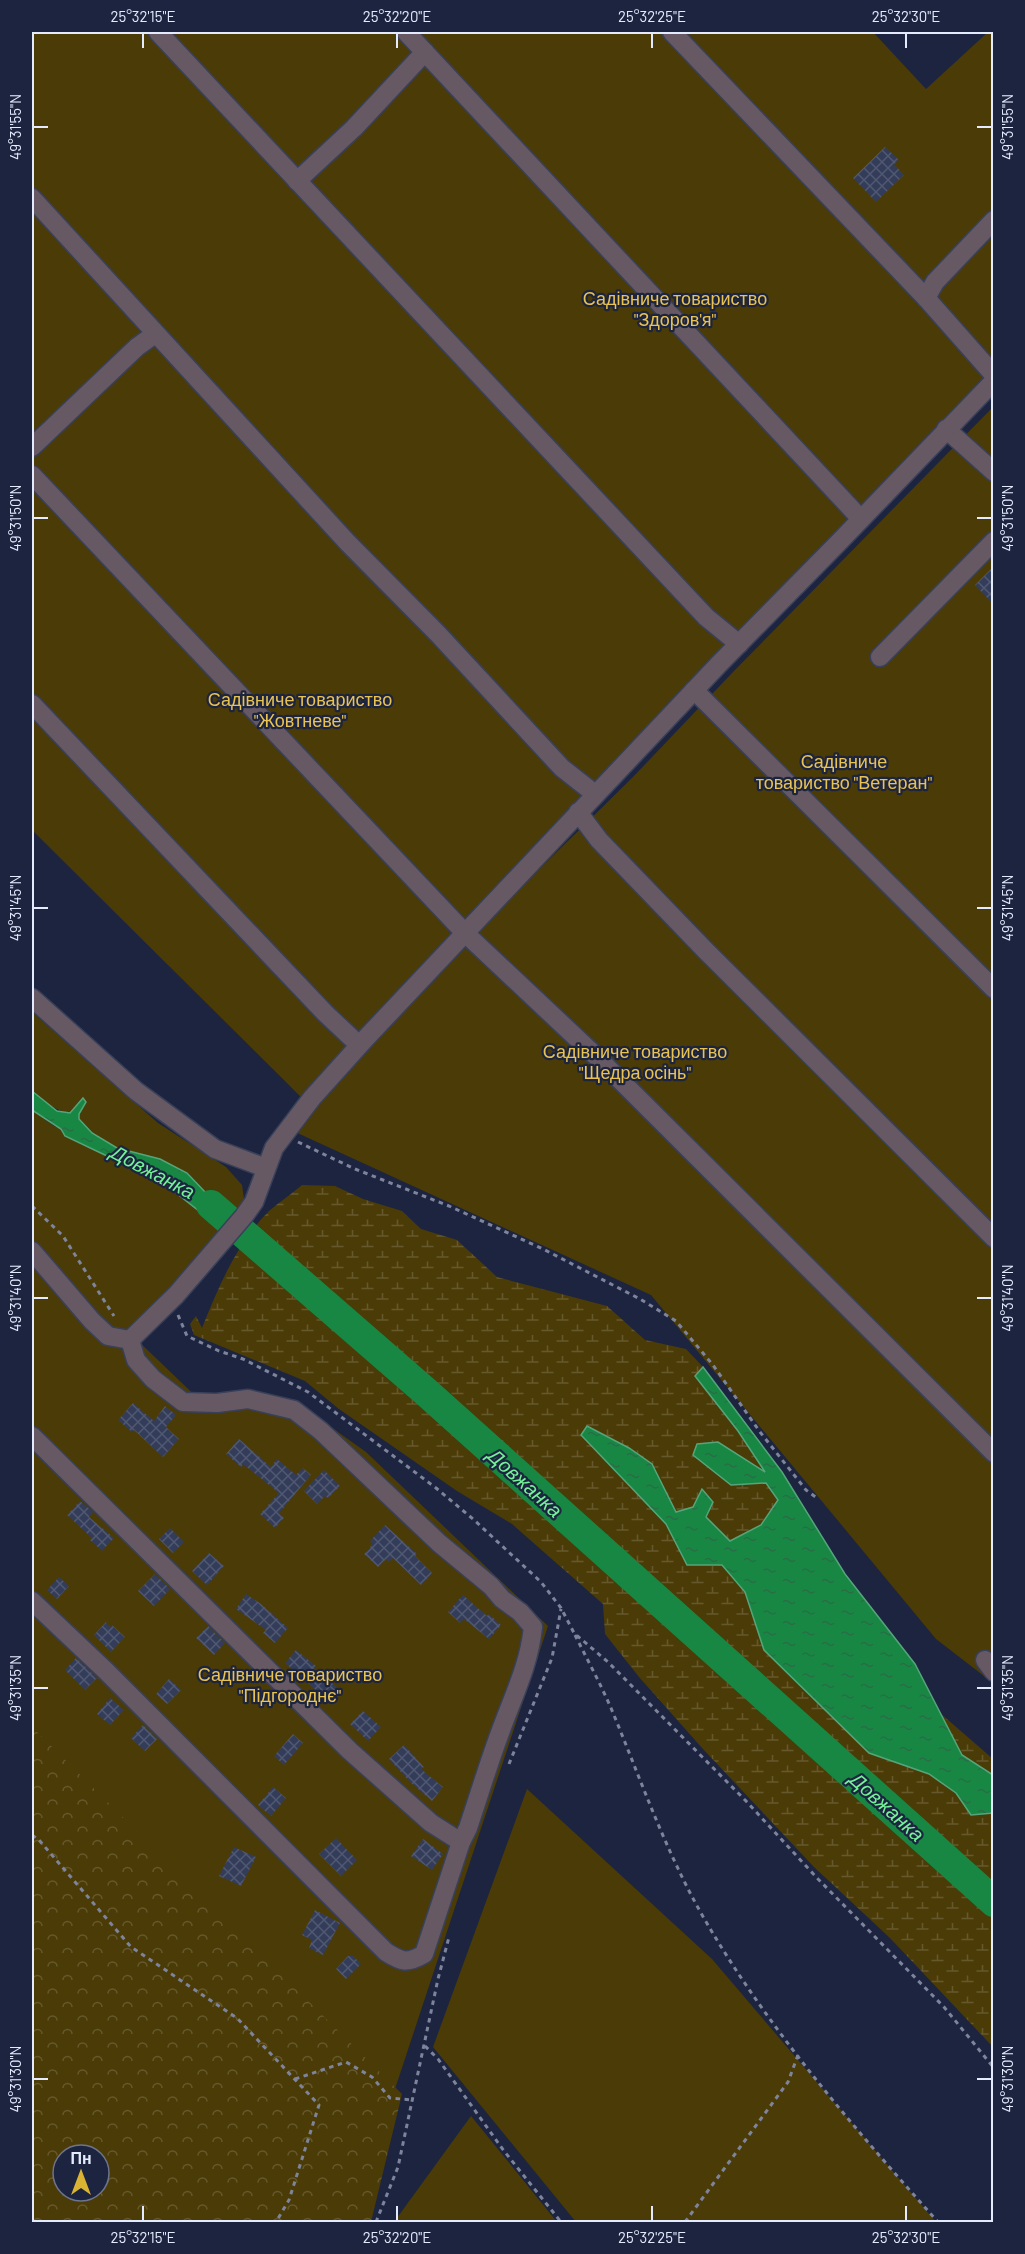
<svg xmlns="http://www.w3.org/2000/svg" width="1025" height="2254" viewBox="0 0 1025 2254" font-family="Barlow,sans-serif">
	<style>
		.green { fill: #4b3b07 }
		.forest { fill: url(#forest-crowns); fill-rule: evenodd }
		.wetland { fill: url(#wetland-marsh) }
		.water { fill: url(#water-ripples); stroke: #55a57b; stroke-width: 1.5 }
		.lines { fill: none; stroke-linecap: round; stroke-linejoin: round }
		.river { stroke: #178743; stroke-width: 30 }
		.building { fill: url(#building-cross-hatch) }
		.minor-casing { stroke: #39405a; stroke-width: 21 }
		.path { stroke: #7d849b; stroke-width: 3; stroke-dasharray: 4.5 4.5; stroke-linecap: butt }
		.minor { stroke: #665964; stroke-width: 18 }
		.ticks { fill: none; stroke: #e5ebfe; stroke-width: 2 }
		.labels { text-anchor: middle; stroke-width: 4.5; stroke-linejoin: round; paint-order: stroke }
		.park-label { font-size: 18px; fill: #e8c352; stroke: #1d243f }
		.water-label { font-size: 20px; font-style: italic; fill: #73f297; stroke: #1d243f }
		.neatline { fill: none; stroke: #e5ebfe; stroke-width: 2 }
		.ticks-label { font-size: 15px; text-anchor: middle; fill: #e5ebfe }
	</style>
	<defs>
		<pattern id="forest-crowns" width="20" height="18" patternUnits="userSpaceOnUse" patternTransform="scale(1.5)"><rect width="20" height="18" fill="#4b3b07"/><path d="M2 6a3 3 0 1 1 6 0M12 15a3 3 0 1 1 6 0" fill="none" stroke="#65582c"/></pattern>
		<pattern id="wetland-marsh" width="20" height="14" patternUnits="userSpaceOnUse" patternTransform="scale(1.5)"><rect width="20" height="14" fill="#4b3b07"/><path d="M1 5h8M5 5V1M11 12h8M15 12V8" fill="none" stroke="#65582c"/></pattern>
		<pattern id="water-ripples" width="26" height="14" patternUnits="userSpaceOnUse" patternTransform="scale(1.5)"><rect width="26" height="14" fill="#178743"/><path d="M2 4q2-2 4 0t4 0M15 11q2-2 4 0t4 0" fill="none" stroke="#296d47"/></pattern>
		<pattern id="building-cross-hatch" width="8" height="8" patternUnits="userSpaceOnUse" patternTransform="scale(1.5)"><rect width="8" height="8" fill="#333c59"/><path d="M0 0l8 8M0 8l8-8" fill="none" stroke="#505872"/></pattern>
	</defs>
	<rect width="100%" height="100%" fill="#1d243f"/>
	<g class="green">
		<path d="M32 32H873L926 89 988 32H993V380L304 1100 32 830Z"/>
		<path d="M993 407V1683L936 1639 651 1295 293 1131 336 1069 633 777 733 672Z"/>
		<path d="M32 1012 158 1123 226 1167 242 1185 244 1199 237 1210 227 1217V1211L206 1193 187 1173 160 1159 117 1148 92 1133 79 1120V1114L86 1102H79L70 1113C54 1110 42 1102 32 1091Z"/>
		<path d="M32 1110 54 1126 62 1129 65 1136 107 1156 156 1177 182 1196 224 1222 229 1234 134 1337 208 1408 303 1407 366 1452 548 1626 393 2095 32 1741Z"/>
		<path d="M527 1789 712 1959 936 2222H576L433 2047Z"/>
		<path d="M471 2116 557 2222H394Z"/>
	</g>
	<path class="forest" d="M32 1727 402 2094 371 2222H32ZM63 2155H99V2191H63Z"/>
	<g class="wetland">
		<path d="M302 1185 335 1186 363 1199 402 1211 421 1229 457 1240 497 1277 607 1306 645 1340 686 1349 703 1367 695 1376 738 1431 766 1474 731 1485 766 1483 778 1500 761 1525 730 1541 706 1517 702 1490 693 1507 676 1512 652 1464 629 1448 588 1426 581 1435 666 1524 687 1565H722L745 1592 764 1650 869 1753 929 1774 956 1793 971 1815 993 1813V2047L890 1938 814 1867 703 1749 639 1677 605 1634 603 1604 512 1524 457 1491 339 1409 305 1381 194 1335 190 1324 196 1316 202 1328C219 1286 236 1244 269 1211 279 1202 292 1194 302 1185Z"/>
		<path d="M940 1713 993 1759V1775L962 1756Z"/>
	</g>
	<g class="water">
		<path d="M32 1091 57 1111 70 1113 83 1098 86 1102 79 1114V1119L92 1133 117 1148 160 1159 187 1173 206 1193 231 1214 224 1222 217 1219H209L156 1177 107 1156 65 1136 61 1129 32 1110Z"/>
		<path d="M703 1367 782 1472 845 1574 915 1664 962 1755 993 1775V1813L971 1815 956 1793 929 1774 869 1753 764 1650 745 1592 722 1565H687L666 1524 581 1435 587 1426 629 1448 652 1464 676 1512 693 1507 702 1489 713 1502 706 1517 730 1541 761 1525 778 1500 766 1483 731 1485 693 1455 697 1444 718 1442 765 1472 738 1431 695 1376Z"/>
	</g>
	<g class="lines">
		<path class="river" d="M211 1205 426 1392 994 1902"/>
	</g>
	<g class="building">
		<path d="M885 147 899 160 894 164 904 175 876 202 853 178Z"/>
		<path d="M993 567V604L975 585Z"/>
		<path d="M133 1403 154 1421 165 1406 176 1415 166 1427 179 1439 163 1457 134 1430 132 1432 118 1420Z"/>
		<path d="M239 1439 271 1467 277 1459 296 1475 303 1468 311 1475 279 1513 284 1518 275 1528 260 1514 279 1493 243 1464 241 1467 226 1454Z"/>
		<path d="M324 1470 340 1486 328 1498 325 1496 317 1504 304 1491Z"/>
		<path d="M80 1501 93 1512 89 1517 114 1538 102 1551 90 1540 92 1538 67 1515Z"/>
		<path d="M385 1525 417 1554 415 1556 432 1573 421 1585 393 1558 389 1562 386 1559 378 1567 364 1554 370 1548 372 1543 370 1541Z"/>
		<path d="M170 1528 184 1542 173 1553 159 1539Z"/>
		<path d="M209 1553 224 1566 207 1585 192 1571Z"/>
		<path d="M155 1574 170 1589 154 1606 138 1591Z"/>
		<path d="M59 1577 69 1586 57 1599 47 1590Z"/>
		<path d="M246 1594 261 1604 288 1628 275 1643 263 1633 266 1630 236 1609Z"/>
		<path d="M463 1595 487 1616 489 1614 501 1625 489 1639 464 1619 460 1623 448 1612Z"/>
		<path d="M106 1622 110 1627 112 1625 125 1637 111 1652 94 1635Z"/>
		<path d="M208 1626 225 1643 214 1655 196 1638Z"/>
		<path d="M296 1650 316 1666 314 1669 342 1691 332 1705 317 1694 318 1692 285 1663Z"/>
		<path d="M76 1658 97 1678 85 1690 65 1670Z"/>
		<path d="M169 1679 181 1690 167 1704 156 1694Z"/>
		<path d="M110 1698 124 1710 110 1725 97 1714Z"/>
		<path d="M363 1711 381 1727 368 1741 350 1724Z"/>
		<path d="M143 1725 157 1739 145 1751 131 1738Z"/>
		<path d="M293 1734 303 1743 284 1765 274 1756Z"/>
		<path d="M404 1745 424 1767 421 1769 443 1787 432 1801 410 1782 389 1759Z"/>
		<path d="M273 1787 286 1798 271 1816 258 1805Z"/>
		<path d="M336 1838 357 1860 341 1876 319 1854Z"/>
		<path d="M423 1839 443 1854 432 1870 411 1856Z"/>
		<path d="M234 1847 256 1857 241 1886 219 1876Z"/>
		<path d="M315 1910 340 1923 323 1955 309 1948 312 1940 302 1935Z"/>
		<path d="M348 1956H353L361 1964 346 1979 336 1969Z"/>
	</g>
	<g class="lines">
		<g class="minor-casing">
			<g id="minor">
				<path d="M158 32 706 617 739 644"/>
				<path d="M406 32 861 519"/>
				<path d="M672 32 926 298 994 375"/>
				<path d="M297 181 354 128 425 52"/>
				<path d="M32 198 347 542 438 634 562 768 595 794"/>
				<path d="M926 298 935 282 994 220"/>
				<path d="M946 429 994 472"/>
				<path d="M32 447 137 347 155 334"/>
				<path d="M32 475 465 933 600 1060 994 1453"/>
				<path d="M880 657 994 541"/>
				<path d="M694 690 994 989"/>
				<path d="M32 704 325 1013 359 1045"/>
				<path d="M578 812 599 840 705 950 994 1238"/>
				<path d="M32 998 136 1091 215 1149 266 1168"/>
				<path d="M32 1251 92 1321 108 1336 130 1340"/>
				<path d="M130 1340 176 1295 244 1216 254 1202 274 1148 312 1098 366 1038 719 664 841 540 994 381"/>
				<path d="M32 1436 350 1751 431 1823 461 1842"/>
				<path d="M32 1601 107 1672 386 1952C402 1962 407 1964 424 1954L461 1842 468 1828C479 1795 489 1762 501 1730 514 1694 529 1665 533 1627L520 1612 502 1599 491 1586 439 1543 321 1431 294 1410 248 1399 217 1403 183 1402 153 1379 136 1360 130 1340"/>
				<path d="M985 1660 994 1672"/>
			</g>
		</g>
		<g class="path">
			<path d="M298 1142 355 1169 449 1206 543 1249 640 1299 676 1321 713 1365 760 1432 806 1490 817 1498"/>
			<path d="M32 1206 63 1236 114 1316"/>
			<path d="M178 1315 187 1336 219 1351 243 1359 308 1392 436 1488 473 1519 541 1582 561 1608 574 1633 608 1662 746 1801 818 1879 944 2007 994 2068"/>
			<path d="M575 1635C587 1659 600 1683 611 1708 641 1780 666 1853 705 1920 769 2030 854 2128 938 2222"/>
			<path d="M509 1764 552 1658 561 1609"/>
			<path d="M32 1835 39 1840 131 1947 237 2018 319 2105 289 2200 276 2222"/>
			<path d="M425 2046 438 2059 504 2151 561 2222"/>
			<path d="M295 2079 346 2062 372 2077 390 2098 413 2100"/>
			<path d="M376 2222 398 2167 438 1979 449 1937"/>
			<path d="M685 2222 788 2082 798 2055"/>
		</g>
		<use href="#minor" class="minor"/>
	</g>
	<path class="ticks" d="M143 33V48M397 33V48M652 33V48M906 33V48M33 127H48M977 127H992M33 518H48M977 518H992M33 908H48M977 908H992M33 1298H48M977 1298H992M33 1688H48M977 1688H992M33 2079H48M977 2079H992M143 2206V2221M397 2206V2221M652 2206V2221M906 2206V2221"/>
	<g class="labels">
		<g class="park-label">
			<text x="675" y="305">Садівниче товариство<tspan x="675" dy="21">"Здоров'я"</tspan></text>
			<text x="300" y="706">Садівниче товариство<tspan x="300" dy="21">"Жовтневе"</tspan></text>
			<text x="844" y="768">Садівниче<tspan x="844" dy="21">товариство "Ветеран"</tspan></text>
			<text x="635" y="1058">Садівниче товариство<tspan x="635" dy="21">"Щедра осінь"</tspan></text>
			<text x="290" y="1681">Садівниче товариство<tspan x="290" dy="21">"Підгороднє"</tspan></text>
		</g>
		<g class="water-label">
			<text transform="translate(153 1172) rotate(28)" y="7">Довжанка</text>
			<text transform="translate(525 1483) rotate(42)" y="7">Довжанка</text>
			<text transform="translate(887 1807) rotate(42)" y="7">Довжанка</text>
		</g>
	</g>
	<rect width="1025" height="2254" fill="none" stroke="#1d243f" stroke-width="66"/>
	<g transform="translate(81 2173)"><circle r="28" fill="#1d243f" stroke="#6d748b" stroke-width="1.5"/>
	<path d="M0-4.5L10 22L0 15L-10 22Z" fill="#dab333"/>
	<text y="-9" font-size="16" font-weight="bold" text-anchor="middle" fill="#e5ebfe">Пн</text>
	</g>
	<rect x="33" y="33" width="959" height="2188" class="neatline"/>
	<g class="ticks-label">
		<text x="143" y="22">25°32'15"E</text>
		<text x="397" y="22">25°32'20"E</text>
		<text x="652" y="22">25°32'25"E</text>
		<text x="906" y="22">25°32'30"E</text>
		<text transform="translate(16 127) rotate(-90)" y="5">49°31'55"N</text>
		<text transform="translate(1008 127) rotate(-90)" y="5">49°31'55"N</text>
		<text transform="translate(16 518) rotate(-90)" y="5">49°31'50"N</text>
		<text transform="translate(1008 518) rotate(-90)" y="5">49°31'50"N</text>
		<text transform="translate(16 908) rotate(-90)" y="5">49°31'45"N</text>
		<text transform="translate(1008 908) rotate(-90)" y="5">49°31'45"N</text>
		<text transform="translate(16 1298) rotate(-90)" y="5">49°31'40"N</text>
		<text transform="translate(1008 1298) rotate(-90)" y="5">49°31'40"N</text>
		<text transform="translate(16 1688) rotate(-90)" y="5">49°31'35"N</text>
		<text transform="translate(1008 1688) rotate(-90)" y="5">49°31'35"N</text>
		<text transform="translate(16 2079) rotate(-90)" y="5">49°31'30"N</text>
		<text transform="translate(1008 2079) rotate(-90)" y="5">49°31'30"N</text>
		<text x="143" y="2243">25°32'15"E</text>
		<text x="397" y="2243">25°32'20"E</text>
		<text x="652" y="2243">25°32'25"E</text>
		<text x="906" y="2243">25°32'30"E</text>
	</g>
</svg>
